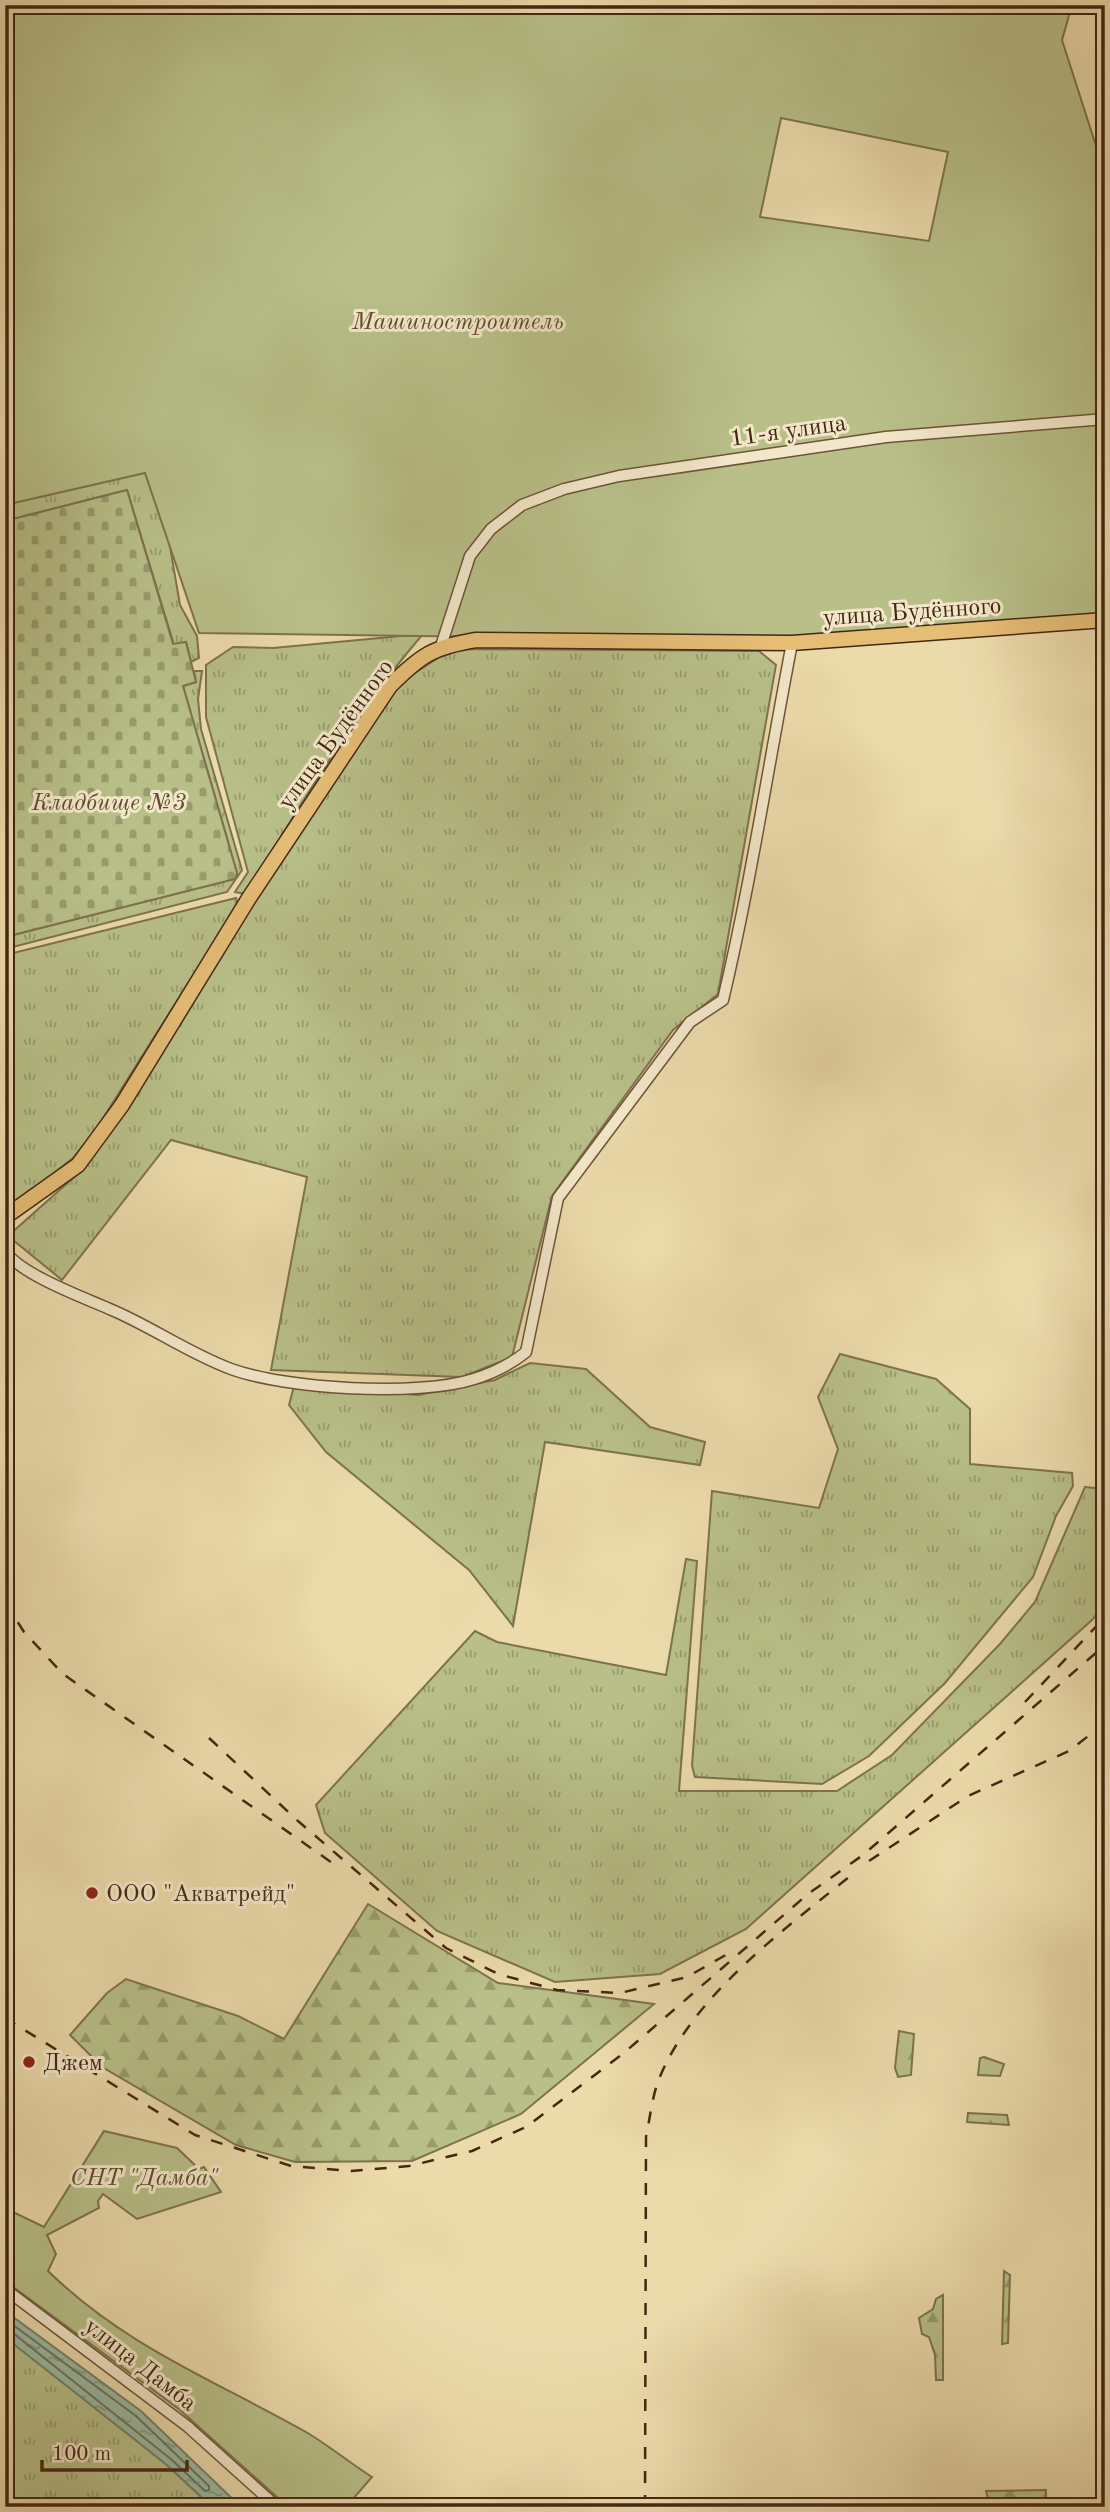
<svg xmlns="http://www.w3.org/2000/svg" width="1110" height="2512" viewBox="0 0 1110 2512" font-family="'Old Standard TT',serif">
	<style>
		.grass { fill: url(#grass-tufts); stroke: #7e724e; stroke-width: 2 }
		.forest { fill: url(#forest-firs); stroke: #7e724e; stroke-width: 2 }
		.cemetery { fill: url(#cemetery-stones); stroke: #7e724e; stroke-width: 2 }
		.garden { fill: #b8bf88; stroke: #7e724e; stroke-width: 2; fill-rule: evenodd }
		.water { fill: url(#water-ripples); stroke: #777f6a; stroke-width: 2 }
		.lines { fill: none; stroke-linecap: round; stroke-linejoin: round }
		.shore { stroke: #6e705c; stroke-width: 2 }
		.minor-casing { stroke: #6e533a; stroke-width: 13 }
		.major-casing { stroke: #442614; stroke-width: 17 }
		.minor { stroke: #f2e7c8; stroke-width: 10 }
		.major { stroke: #e6bd75; stroke-width: 14 }
		.rail { stroke: #442614; stroke-width: 2.5; stroke-dasharray: 12 12; stroke-linecap: butt }
		.poi-dot { fill: #8f2418; stroke: #f2e7c8; stroke-width: 2.5 }
		.labels { text-anchor: middle; stroke-width: 6; stroke-linejoin: round; paint-order: stroke }
		.park-label { font-size: 24px; font-style: italic; fill: #614c31; stroke: #f2e7c8 }
		.street-label { font-size: 24px; fill: #442614; stroke: #f2e7c8 }
		.poi-label { font-size: 24px; fill: #442614; stroke: #f2e7c8; text-anchor: start }
	</style>
	<defs>
		<pattern id="grass-tufts" width="24" height="20" patternUnits="userSpaceOnUse" patternTransform="scale(1.75)"><rect width="24" height="20" fill="#b8bf88"/><path d="M3 7l-1-3M5 7V3M7 7l1-3M15 17l-1-3M17 17v-4M19 17l1-3" fill="none" stroke="#979b6e"/></pattern>
		<pattern id="forest-firs" width="22" height="20" patternUnits="userSpaceOnUse" patternTransform="scale(1.75)"><rect width="22" height="20" fill="#b8bf88"/><path d="M5 1l3.5 6h-7zM16 11l3.5 6h-7z" fill="#979b6e"/></pattern>
		<pattern id="cemetery-stones" width="16" height="16" patternUnits="userSpaceOnUse" patternTransform="scale(1.75)"><rect width="16" height="16" fill="#b8bf88"/><path d="M2 7V4a2 2 0 0 1 4 0v3zM10 15v-3a2 2 0 0 1 4 0v3z" fill="#979b6e"/></pattern>
		<pattern id="water-ripples" width="26" height="14" patternUnits="userSpaceOnUse" patternTransform="scale(1.75)"><rect width="26" height="14" fill="#99bba4"/><path d="M2 4q2-2 4 0t4 0M15 11q2-2 4 0t4 0" fill="none" stroke="#7e9884"/></pattern>
	</defs>
	<rect width="100%" height="100%" fill="#ebdaaa"/>
	<filter id="stains"><feTurbulence type="fractalNoise" baseFrequency=".00286" numOctaves="4"/><feColorMatrix values="0 0 0 0 .2 0 0 0 0 .09 0 0 0 0 .02 0 0 0 .5 -.17"/></filter>
	<radialGradient id="worn" r=".72"><stop offset=".6" stop-color="#630" stop-opacity="0"/><stop offset="1" stop-color="#630" stop-opacity=".3"/></radialGradient>
	<g class="grass">
		<path d="M5 454 144 471 161 494 180 605 197 636 199 658 191 662 186 642 174 645 127 490 5 521Z"/>
		<path d="M423 634C354 714 301 805 245 894L235 892 248 872 206 717V665L233 647 273 648Z"/>
		<path d="M452 649 759 651 776 665 718 994 673 1030 552 1196 512 1357 462 1377 271 1370 307 1177 171 1140 62 1280 8 1236 82 1170 261 889 401 682Z"/>
		<path d="M194 671H202L198 699 201 729 242 870 227 892 5 949V937L235 879 237 873 183 686 196 682Z"/>
		<path d="M236 898 238 904 98 1126 73 1158 5 1212V955Z"/>
		<path d="M840 1354 936 1379 970 1409V1464L1072 1473 1073 1486 1056 1516 1033 1577 945 1683 869 1756 822 1784 695 1777 692 1766 712 1491 819 1508 838 1449 818 1397Z"/>
		<path d="M530 1363 586 1369 650 1427 705 1442 700 1465 545 1442 513 1626 469 1570 326 1452 289 1405 294 1386 418 1395 495 1380Z"/>
		<path d="M1085 1487 1105 1489V1603L1092 1620 746 1929 660 1974 555 1982 437 1931 325 1833 316 1805 475 1631 497 1642 666 1675 686 1559 697 1561 679 1791H837L892 1755 1000 1644 1035 1602Z"/>
		<path d="M5 2336 167 2465 212 2507 5 2506Z"/>
	</g>
	<g class="forest">
		<path d="M368 1904 498 1983 654 2004 521 2114 412 2161 295 2162 236 2145 102 2067 70 2035 107 1993 126 1979 238 2016 284 2039Z"/>
		<path d="M899 2031 914 2034 911 2075 898 2077 895 2068Z"/>
		<path d="M984 2057 1004 2064 1000 2076 978 2075 980 2058Z"/>
		<path d="M968 2113 1007 2115 1009 2125 967 2122Z"/>
		<path d="M1004 2271 1010 2275 1008 2343 1002 2344Z"/>
		<path d="M943 2295V2380H936L935 2355 929 2337 922 2334 919 2318 933 2309 936 2299Z"/>
		<path d="M1046 2490V2497L1038 2502H989L986 2491Z"/>
	</g>
	<path class="cemetery" d="M127 490 173 644 186 642 196 682 183 686 237 873 235 879 5 937V521Z"/>
	<g class="garden">
		<path d="M5 5H1072L1062 40 1105 174V614L796 641 199 633 145 473 5 505ZM781 118 948 152 929 241 760 217Z"/>
		<path d="M104 2131 177 2148 199 2169 204 2167 221 2192 137 2219 103 2194 98 2201 99 2208 47 2235 56 2254 48 2271C126 2347 214 2380 306 2432 328 2445 350 2463 372 2477L346 2507H288L180 2410 5 2281V2208L44 2227Z"/>
	</g>
	<path class="water" d="M5 2311 141 2411 241 2507H212L167 2465 11 2342 5 2336Z"/>
	<g class="lines">
		<path class="shore" d="M5 2319 136 2416 209 2486V2490L205 2491 172 2460 13 2333 5 2332"/>
		<g class="minor-casing">
			<g id="minor">
				<path d="M441 646 470 556 491 529 522 505 564 489 619 476 886 437 1105 419"/>
				<path d="M5 1251C21 1275 85 1298 112 1310 152 1327 190 1354 231 1369 286 1389 418 1397 474 1379 493 1373 510 1365 526 1352L558 1198 690 1022 723 1000C751 882 769 762 792 643"/>
				<path d="M5 2289 187 2426 277 2507"/>
			</g>
		</g>
		<g class="major-casing">
			<path id="major" d="M5 1217 78 1165 122 1105 249 898 390 686C421 655 433 647 476 640L792 643 1105 620"/>
		</g>
		<use href="#minor" class="minor"/>
		<use href="#major" class="major"/>
		<g class="rail">
			<path d="M5 1602 24 1632 63 1674 338 1867"/>
			<path d="M1025 1702 1105 1617"/>
			<path d="M209 1738 298 1821 446 1948 498 1974 557 1990 620 1993 687 1977 731 1952"/>
			<path d="M869 1861 968 1796 1069 1751 1105 1723"/>
			<path d="M5 2018 195 2135 291 2166 351 2171 409 2166 472 2151 526 2127 625 2052 808 1894 863 1855 1105 1645"/>
			<path d="M645 2507 646 2137C650 2118 652 2097 659 2079 693 1995 785 1929 854 1873"/>
		</g>
	</g>
	<g class="poi-dot">
		<circle cx="92" cy="1893" r="7"/>
		<circle cx="29" cy="2062" r="7"/>
	</g>
	<g class="labels">
		<g class="park-label">
			<text x="458" y="329">Машиностроитель</text>
			<text x="109" y="810">Кладбище №3</text>
			<text x="144" y="2185">СНТ "Дамба"</text>
		</g>
		<g class="street-label">
			<text transform="translate(788 430) rotate(-8)" y="8">11-я улица</text>
			<text transform="translate(912 611) rotate(-4)" y="8">улица Будённого</text>
			<text transform="translate(335 734) rotate(-54)" y="8">улица Будённого</text>
			<text transform="translate(141 2364) rotate(38)" y="8">улица Дамба</text>
		</g>
		<g class="poi-label">
			<text x="106" y="1901">ООО "Акватрейд"</text>
			<text x="43" y="2070">Джем</text>
		</g>
	</g>
	<rect width="1110" height="2512" fill="none" stroke="#ebdaaa" stroke-width="28"/>
	<rect x="7" y="7" width="1096" height="2498" fill="none" stroke="#442614" stroke-width="3.5"/>
	<rect x="14" y="14" width="1082" height="2484" fill="none" stroke="#442614" stroke-width="2"/>
	<path d="M42 2460v10h145v-10" fill="none" stroke="#442614" stroke-width="3.5"/>
	<text x="52" y="2460" font-size="21" fill="#442614" stroke="#f2e7c8" stroke-width="5" paint-order="stroke">100 m</text>
	<rect width="100%" height="100%" filter="url(#stains)"/>
	<rect width="100%" height="100%" fill="url(#worn)"/>
</svg>
